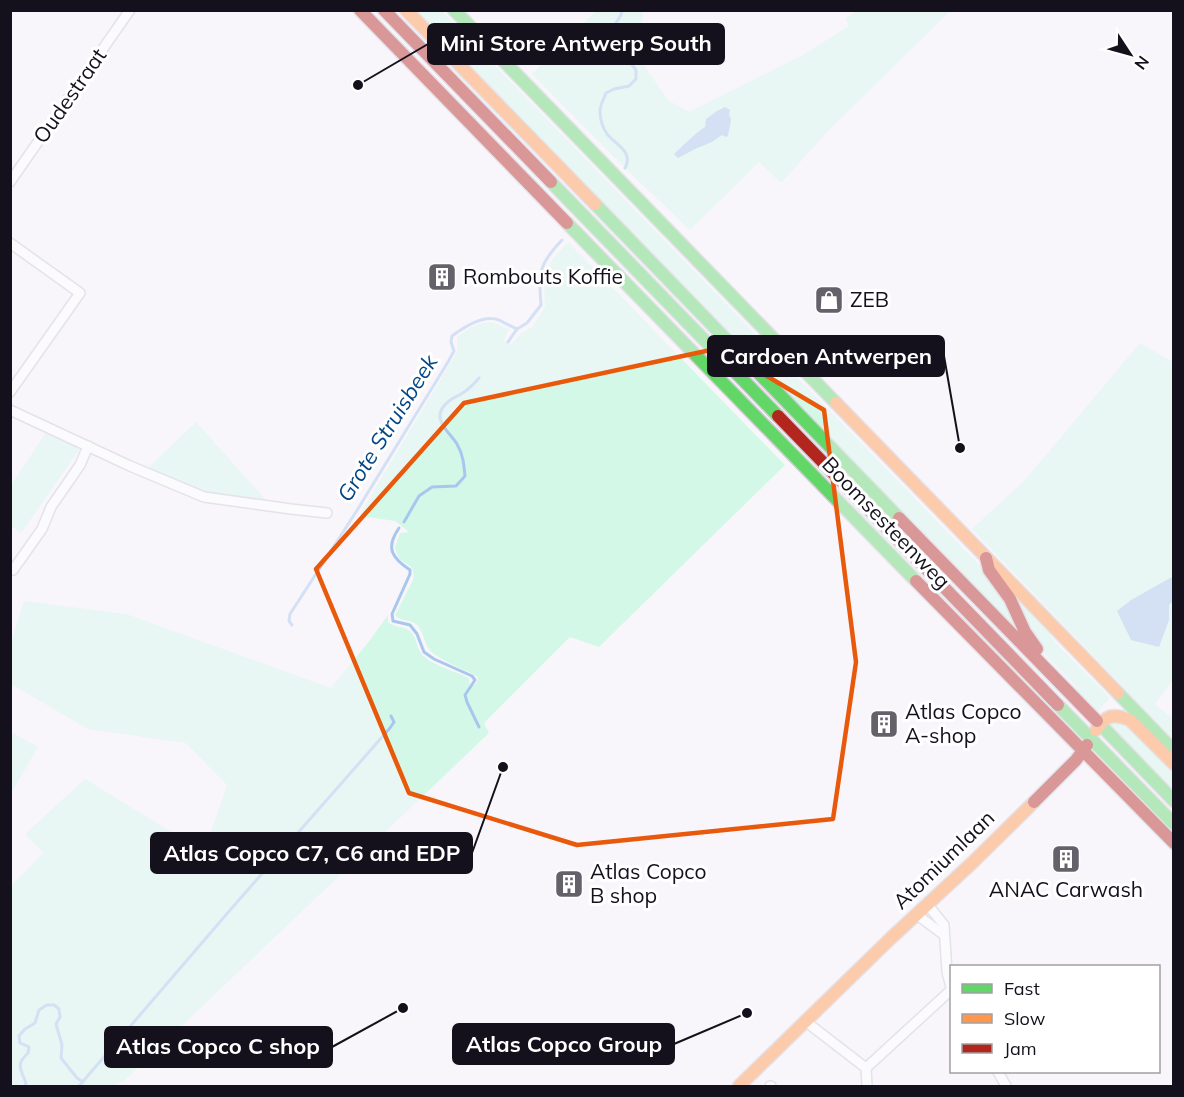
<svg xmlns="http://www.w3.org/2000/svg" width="1184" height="1097" viewBox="0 0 1184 1097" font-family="Mulish,sans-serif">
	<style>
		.green { fill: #d4f8e8 }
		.water { fill: #a8c7ee }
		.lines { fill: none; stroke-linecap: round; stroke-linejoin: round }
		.stream { stroke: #a8c7ee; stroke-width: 3 }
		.street-casing { stroke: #cecbd3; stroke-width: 12 }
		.fast-casing { stroke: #cecbd3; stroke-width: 15 }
		.slow-casing { stroke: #cecbd3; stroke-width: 15 }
		.jam-casing { stroke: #cecbd3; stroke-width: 15 }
		.street { stroke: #fefefe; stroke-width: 9 }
		.fast { stroke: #63d668; stroke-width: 12 }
		.slow { stroke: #ff974d; stroke-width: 12 }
		.jam { stroke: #b3261e; stroke-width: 12 }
		.marked { fill: none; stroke: #e8590c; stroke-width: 4.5; stroke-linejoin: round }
		.labels { text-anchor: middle; stroke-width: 6; stroke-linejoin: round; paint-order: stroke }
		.street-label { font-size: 21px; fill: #15111c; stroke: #fff }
		.poi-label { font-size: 21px; fill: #15111c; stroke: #fff; text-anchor: start }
		.water-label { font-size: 22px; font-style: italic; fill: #034686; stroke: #fff }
		.leader { fill: none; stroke: #15111c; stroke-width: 2 }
		.callout-dot { fill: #15111c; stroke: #fff; stroke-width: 2 }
		.callout { fill: #15111c; stroke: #15111c; stroke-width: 2 }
		.callout-label { font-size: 22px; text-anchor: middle; font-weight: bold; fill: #fff }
	</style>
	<rect width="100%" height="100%" fill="#f8f6fb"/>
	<g class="green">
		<path d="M414 11H442L991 577 1027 639Z"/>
		<path d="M596 11H643L640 60 668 100 689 112 803 55 849 26 845 18 858 11H950L828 131 781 183 759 162 690 230 628 171 532 74Z"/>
		<path d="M568 242 785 465 599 647 570 637 484 723 489 733 125 1080 112 1086H11V886L43 853 25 834 85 779 204 852 227 785 186 743 88 729 11 684V644L24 601 126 614 331 688 370 640 388 615V622C395 628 404 626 410 631 417 637 416 646 421 653 430 665 455 671 469 678L470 686 472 687 477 682 478 677C468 671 434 658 429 649 423 641 424 631 416 624 409 619 401 622 395 615L413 580C416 564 407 567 399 558 397 555 396 551 395 547L400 533 409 532 395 521 360 516 363 509 457 352V337C465 330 483 319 495 323 500 325 504 328 509 329L504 340 511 345 520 334 533 326 545 307 544 280 546 273 552 260Z"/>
		<path d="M1140 343 1173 362V574L1169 604 1173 601V680L1155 704 1173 719V739L972 529 1024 481Z"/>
		<path d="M196 422 272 507 204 497 147 472 150 466Z"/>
		<path d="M46 433 77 447 79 450 21 533 11 526V485Z"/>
		<path d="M1011 590 1045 626 1055 642 1110 698 1096 713 1084 701 1075 685 1048 658 1034 641Z"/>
		<path d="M1116 721 1123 722 1129 727 1173 772V793L1107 725Z"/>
		<path d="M11 732 38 747 11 793Z"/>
	</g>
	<g class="water">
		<path d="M725 107 730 110 729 114 731 120 728 136 726 137 722 135 712 142 695 149 678 158 674 154C684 145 694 134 705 127L706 119 717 111Z"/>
		<path d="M1173 574V601L1169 605V620L1159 647 1131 640 1117 611 1131 600 1172 577Z"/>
	</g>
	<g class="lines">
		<g class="stream">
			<path d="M622 10 621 15 613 28 612 39 636 70V79L629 86 614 89 606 93C604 99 600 105 600 111 600 119 603 128 607 134 616 145 634 152 625 168"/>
			<path d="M508 342 517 329"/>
			<path d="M404 522 419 496 432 487 456 486 465 476C464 465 463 454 457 444 449 431 428 418 449 401 452 398 458 396 461 394 468 390 474 384 479 378"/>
			<path d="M399 528C385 548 392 558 410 570V574L392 614 393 621 410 625 417 634 424 652 434 659 472 676 475 680 465 695 467 702 479 727"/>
			<path d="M292 625 289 621 290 614 356 512 448 362 454 351 451 342 452 336C464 327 484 314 499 320 505 323 510 326 517 329L527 323 541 305C538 273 539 264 562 240"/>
			<path d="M25 1086 26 1083C20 1068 16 1064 28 1053L29 1047 20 1043 19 1036 25 1029 35 1023 39 1010 47 1005H54L59 1009 60 1017 56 1024 62 1045 61 1058 77 1078 83 1082"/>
			<path d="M79 1086 231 909 390 728 394 722 391 716"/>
		</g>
		<g class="street-casing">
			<g id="street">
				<path d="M10 182 130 10"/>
				<path d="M10 243 80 293 10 392"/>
				<path d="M10 410 130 466 204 497 291 509 327 513"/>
				<path d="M13 570 42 529 51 507 80 465 88 446"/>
				<path d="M927 904 936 915 944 925 947 972 952 991"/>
				<path d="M916 914 944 935"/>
				<path d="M805 1021 866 1068"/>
				<path d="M998 1072 1006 1086"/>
				<path d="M770 1086H771"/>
				<path d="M867 1086 866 1068 951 990"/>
			</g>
		</g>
		<g class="fast-casing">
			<g id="fast">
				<path d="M454 10 836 403"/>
				<path d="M551 182 778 416"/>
				<path d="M595 204 899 518"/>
				<path d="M567 223 916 581"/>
				<path d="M1118 693 1174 751"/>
				<path d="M1058 705 1174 824"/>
				<path d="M1097 721 1174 801"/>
			</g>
		</g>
		<g class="slow-casing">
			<g id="slow">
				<path d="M406 10 595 204"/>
				<path d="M836 403 1118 693"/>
				<path d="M1096 730C1106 715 1113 713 1130 720L1174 764"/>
				<path d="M739 1086 891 938 972 863 1034 802"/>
			</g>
		</g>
		<g class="jam-casing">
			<g id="jam">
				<path d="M360 10 567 223"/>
				<path d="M384 10 551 182"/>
				<path d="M778 416 1058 705"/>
				<path d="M899 518 1097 721"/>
				<path d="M986 558 989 570 1010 599 1025 632 1037 649"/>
				<path d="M916 581 1174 843"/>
				<path d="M1034 802 1076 760 1087 745"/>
			</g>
		</g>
		<use href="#street" class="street"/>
		<use href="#fast" class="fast"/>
		<use href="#slow" class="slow"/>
		<use href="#jam" class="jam"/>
	</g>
	<path d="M0 0H1184V1097H0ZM720 348 824 410 856 662 833 819 577 845 409 793 316 569 464 403Z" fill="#f8f6fb" fill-opacity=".55" fill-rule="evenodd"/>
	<path class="marked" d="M720 348 824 410 856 662 833 819 577 845 409 793 316 569 464 403Z"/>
	<defs>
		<g id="building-square" transform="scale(1.5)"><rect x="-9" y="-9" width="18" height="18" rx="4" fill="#64616a" stroke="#fff"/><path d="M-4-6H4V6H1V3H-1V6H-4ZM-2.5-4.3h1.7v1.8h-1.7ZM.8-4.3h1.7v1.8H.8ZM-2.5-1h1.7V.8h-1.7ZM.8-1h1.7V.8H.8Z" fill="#fff"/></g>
		<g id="shop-square" transform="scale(1.5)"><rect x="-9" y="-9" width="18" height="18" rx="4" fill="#64616a" stroke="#fff"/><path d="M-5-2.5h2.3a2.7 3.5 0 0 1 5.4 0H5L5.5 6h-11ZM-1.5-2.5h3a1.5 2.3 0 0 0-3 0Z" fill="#fff"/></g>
	</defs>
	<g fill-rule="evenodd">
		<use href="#building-square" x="442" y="277"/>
		<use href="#shop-square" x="829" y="300"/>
		<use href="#building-square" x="884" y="724"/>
		<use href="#building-square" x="1066" y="859"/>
		<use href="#building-square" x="569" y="884"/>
	</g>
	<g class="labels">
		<g class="street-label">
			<text transform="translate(70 96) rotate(-55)" y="7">Oudestraat</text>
			<text transform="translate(886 523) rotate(46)" y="7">Boomsesteenweg</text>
			<text transform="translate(944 860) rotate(-44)" y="7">Atomiumlaan</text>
		</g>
		<g class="poi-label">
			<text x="463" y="284">Rombouts Koffie</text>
			<text x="850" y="307">ZEB</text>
			<text x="905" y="719">Atlas Copco<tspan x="905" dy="24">A-shop</tspan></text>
			<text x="590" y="879">Atlas Copco<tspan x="590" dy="24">B shop</tspan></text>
			<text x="1066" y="897" text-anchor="middle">ANAC Carwash</text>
		</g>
		<g class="water-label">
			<text transform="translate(387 428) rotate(-58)" y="8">Grote Struisbeek</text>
		</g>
	</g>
	<path class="leader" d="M358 85L428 44M960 448L944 356M503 767L472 853M747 1013L674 1044M403 1008L332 1047"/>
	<g class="callout-dot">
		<circle cx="358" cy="85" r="6"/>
		<circle cx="960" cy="448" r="6"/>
		<circle cx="503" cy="767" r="6"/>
		<circle cx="747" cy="1013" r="6"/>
		<circle cx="403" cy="1008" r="6"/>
	</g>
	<g class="callout">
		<rect x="428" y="24" width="296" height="40" rx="6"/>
		<rect x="708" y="336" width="236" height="40" rx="6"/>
		<rect x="151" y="833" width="321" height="40" rx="6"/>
		<rect x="453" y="1024" width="221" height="40" rx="6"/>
		<rect x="105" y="1027" width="227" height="40" rx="6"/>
	</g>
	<g class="callout-label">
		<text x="576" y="51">Mini Store Antwerp South</text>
		<text x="826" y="364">Cardoen Antwerpen</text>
		<text x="312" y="861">Atlas Copco C7, C6 and EDP</text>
		<text x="564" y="1052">Atlas Copco Group</text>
		<text x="218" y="1054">Atlas Copco C shop</text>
	</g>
	<rect width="1184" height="1097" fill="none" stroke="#15111c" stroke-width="24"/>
	<rect x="950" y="965" width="210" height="108" fill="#ffffff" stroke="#a1a0a4" stroke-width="1.5"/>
	<rect x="962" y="984" width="30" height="9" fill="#63d668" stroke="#a1a0a4" stroke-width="1.5"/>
	<text x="1004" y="995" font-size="18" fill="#15111c">Fast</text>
	<rect x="962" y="1014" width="30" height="9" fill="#ff974d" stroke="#a1a0a4" stroke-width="1.5"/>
	<text x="1004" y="1025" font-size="18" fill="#15111c">Slow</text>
	<rect x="962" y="1044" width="30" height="9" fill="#b3261e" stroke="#a1a0a4" stroke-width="1.5"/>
	<text x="1004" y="1055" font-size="18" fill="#15111c">Jam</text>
	<g transform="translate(1130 54) rotate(126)" stroke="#ffffff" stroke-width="4.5" paint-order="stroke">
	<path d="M0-4.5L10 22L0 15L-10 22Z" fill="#15111c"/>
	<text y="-9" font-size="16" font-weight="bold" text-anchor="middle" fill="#15111c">N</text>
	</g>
</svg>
